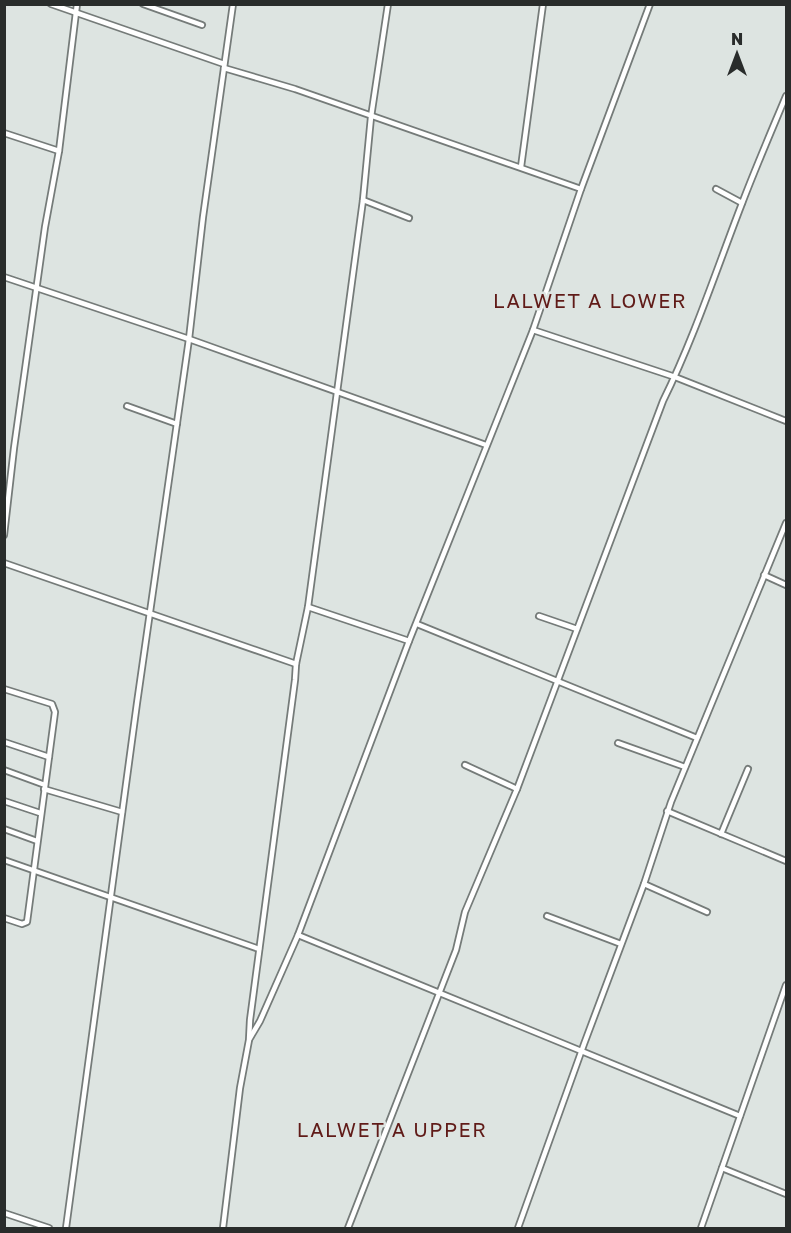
<svg xmlns="http://www.w3.org/2000/svg" width="791" height="1233" viewBox="0 0 791 1233" font-family="'Golos Text',sans-serif">
	<style>
		.lines { fill: none; stroke-linecap: round; stroke-linejoin: round }
		.minor-casing { stroke: #757b79; stroke-width: 8 }
		.minor { stroke: #fff; stroke-width: 4.5 }
		.labels { text-anchor: middle; stroke-width: 5; stroke-linejoin: round; paint-order: stroke }
		.quarter-label { font-size: 20px; letter-spacing: 1.5px; fill: #601b18; stroke: #dde4e1 }
	</style>
	<rect width="100%" height="100%" fill="#dde4e1"/>
	<g class="lines">
		<g class="minor-casing">
			<g id="minor">
				<path d="M51 4 224 64"/>
				<path d="M143 4 202 25"/>
				<path d="M224 68 295 89 581 189"/>
				<path d="M4 133 59 151"/>
				<path d="M521 167 543 4"/>
				<path d="M716 189 742 203"/>
				<path d="M363 200 409 218"/>
				<path d="M4 277 189 339 486 445"/>
				<path d="M533 330 675 377 786 421"/>
				<path d="M127 406 177 424"/>
				<path d="M4 535 14 448 45 227 59 151 77 4"/>
				<path d="M4 563 296 664"/>
				<path d="M764 575 786 585"/>
				<path d="M308 607 409 641"/>
				<path d="M539 616 577 629"/>
				<path d="M417 624 697 738"/>
				<path d="M4 689 52 704 55 712 27 922 22 924 4 918"/>
				<path d="M4 742 49 757"/>
				<path d="M618 743 685 767"/>
				<path d="M465 765 517 789"/>
				<path d="M4 770 45 785"/>
				<path d="M44 789 122 812"/>
				<path d="M4 801 40 813"/>
				<path d="M667 811 786 861"/>
				<path d="M4 829 37 841"/>
				<path d="M721 834 748 769"/>
				<path d="M4 860 259 949"/>
				<path d="M644 884 707 912"/>
				<path d="M547 916 621 944"/>
				<path d="M298 935 740 1116"/>
				<path d="M250 1038 260 1021 298 935 409 641 533 330 581 189 650 4"/>
				<path d="M722 1168 786 1194"/>
				<path d="M4 1213 49 1228"/>
				<path d="M66 1228 137 703 189 339 203 217 233 4"/>
				<path d="M223 1228 240 1088 249 1040 250 1020 295 680 296 664 308 607 363 200 371 117 388 4"/>
				<path d="M348 1228 456 950 465 912 517 789 663 401C694 338 716 271 741 206 755 169 771 132 786 96"/>
				<path d="M518 1228 584 1044 644 884 671 802 786 523"/>
				<path d="M701 1228 786 985"/>
			</g>
		</g>
		<use href="#minor" class="minor"/>
	</g>
	<g class="labels">
		<g class="quarter-label">
			<text x="590" y="308">LALWET A LOWER</text>
			<text x="392" y="1137">LALWET A UPPER</text>
		</g>
	</g>
	<rect width="791" height="1233" fill="none" stroke="#292c2b" stroke-width="12"/>
	<g transform="translate(737 54)" stroke="#dde4e1" stroke-width="4.5" paint-order="stroke">
	<path d="M0-4.5L10 22L0 15L-10 22Z" fill="#292c2b"/>
	<text y="-9" font-size="16" font-weight="bold" text-anchor="middle" fill="#292c2b">N</text>
	</g>
</svg>
